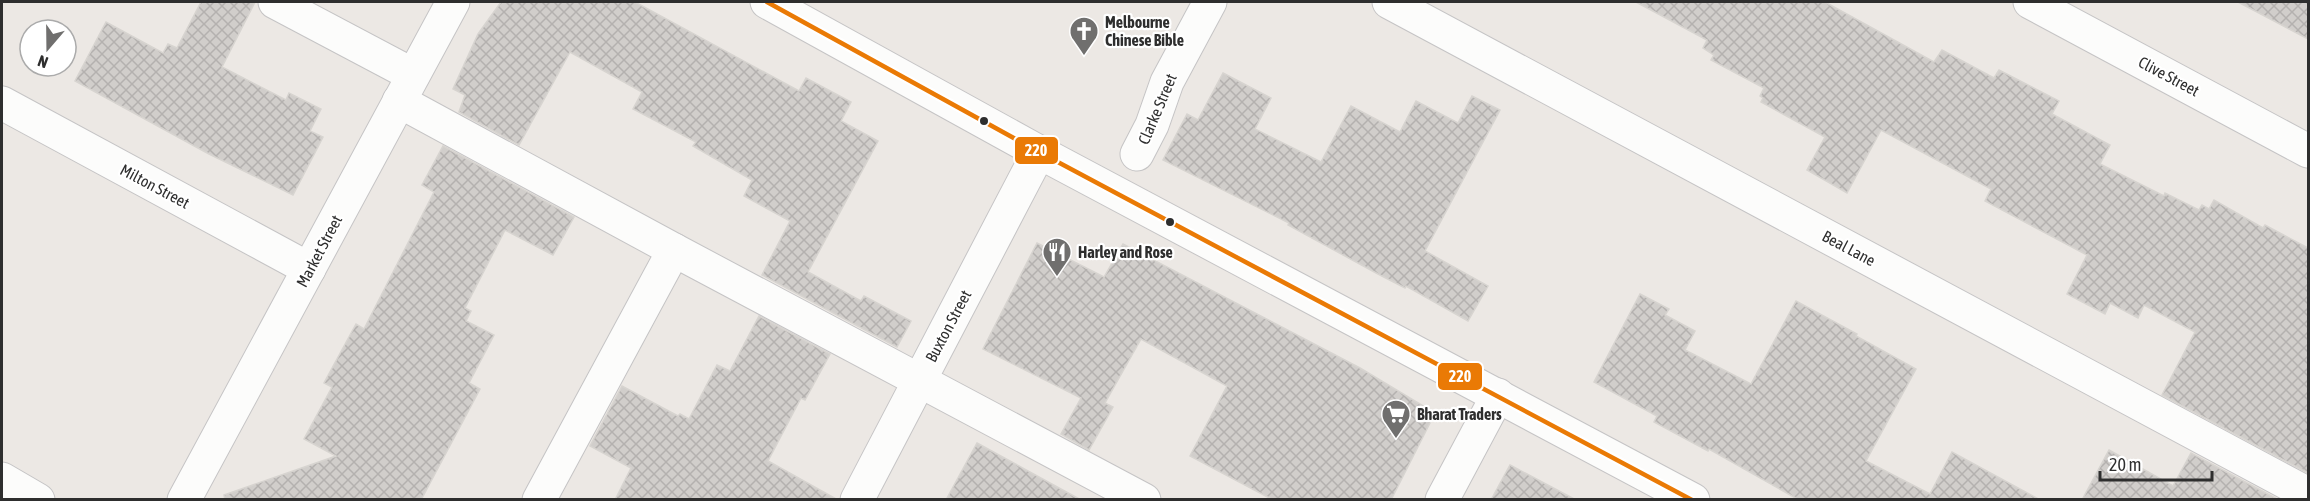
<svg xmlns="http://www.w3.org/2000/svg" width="2310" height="501" viewBox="0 0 2310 501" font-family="'Asap Condensed',sans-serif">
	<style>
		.building { fill: url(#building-cross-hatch); stroke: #d7d4d0; stroke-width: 1.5 }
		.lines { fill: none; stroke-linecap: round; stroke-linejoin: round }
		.minor-casing { stroke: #c5c4c5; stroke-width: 35 }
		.minor { stroke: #fcfcfb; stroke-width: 33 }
		.bus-1-casing { stroke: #fff; stroke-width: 9 }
		.bus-1 { stroke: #ea7a05; stroke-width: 4.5 }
		.bus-dot { fill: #2e2e2e; stroke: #fff; stroke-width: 2 }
		.labels { text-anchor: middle; stroke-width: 4.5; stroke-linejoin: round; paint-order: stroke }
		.poi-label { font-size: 16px; font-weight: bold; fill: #2e2e2e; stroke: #fff; text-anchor: start }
		.street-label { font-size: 16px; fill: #2e2e2e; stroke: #fff }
		.line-badge { stroke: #fff; stroke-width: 2 }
		.badge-label { font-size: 16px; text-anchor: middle; font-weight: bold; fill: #fff }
	</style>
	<defs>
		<pattern id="building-cross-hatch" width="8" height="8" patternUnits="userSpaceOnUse" patternTransform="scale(1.5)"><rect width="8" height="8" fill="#d1cecb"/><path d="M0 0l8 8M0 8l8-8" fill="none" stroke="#b4b1af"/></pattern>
	</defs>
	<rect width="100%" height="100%" fill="#ece8e4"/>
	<g class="building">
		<path d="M201 2H255L222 67 286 100 289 93 321 109 310 131 323 137 293 195 209 154 75 81 106 22 163 53 168 44 177 48Z"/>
		<path d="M501 2H635L799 91 806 78 851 102 841 121 878 141 808 272 861 301 864 296 911 321 897 347 762 275 790 221 744 196 752 180 693 146 696 142 633 109 642 92 570 52 519 145 459 112 465 95 453 89 478 34Z"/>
		<path d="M1636 2H1825L1934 62 1942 50 1994 78 1999 70 2059 101 2052 114 2110 145 2100 164 2164 196 2165 193 2199 210 2202 205 2209 209 2214 200 2263 228 2265 225 2308 248V473L2162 395 2195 332 2144 305 2138 318 2110 303 2105 314 2067 294 2087 255 1985 201 1991 189 1881 130 1847 193 1807 170 1825 137 1761 102 1763 98 1760 96 1764 88 1711 60 1714 55 1703 48 1707 40Z"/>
		<path d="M2238 2H2308V39Z"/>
		<path d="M1223 73 1271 98 1255 129 1321 162 1351 106 1400 132 1416 101 1458 123 1472 96 1500 110 1425 251 1488 286 1468 321 1406 286 1405 288 1378 274 1288 225 1289 223 1163 160 1187 114 1198 120Z"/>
		<path d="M443 146 574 217 553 255 505 230 465 308 471 311 466 321 494 335 469 383 480 389 421 500H225L224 495 336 456 304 439 332 387 324 383 356 324 364 329 434 192 422 185Z"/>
		<path d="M1037 243 1104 277 1123 244 1360 368 1435 413 1391 500H1273L1190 456 1227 386 1141 339 1105 403 1113 407 1089 450 1061 434 1081 398 983 349Z"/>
		<path d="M1640 294 1669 309 1665 315 1695 331 1685 350 1751 384 1796 301 1857 334 1856 336 1916 369 1866 461 1930 494 1952 452 2040 500H1799L1709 449 1708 451 1654 422 1657 416 1594 382Z"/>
		<path d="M759 316 830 354 805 400 801 398 768 461 838 500H615L631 468 590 446 622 386 678 416 680 414 689 419 717 365 730 371Z"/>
		<path d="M977 443 1081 500H946Z"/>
		<path d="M2109 450 2173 486 2191 453 2279 500H2082Z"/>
		<path d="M1510 465 1576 500H1491Z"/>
	</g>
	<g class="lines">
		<g class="minor-casing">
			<g id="minor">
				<path d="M275 2 413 75"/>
				<path d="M767 2 1039 152 1693 500"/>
				<path d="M1389 2 2308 494"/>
				<path d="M2030 2 2308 151"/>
				<path d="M399 101 674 250 1144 500"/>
				<path d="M2 103 309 269"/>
				<path d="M1137 154 1152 125 1167 82 1210 2"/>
				<path d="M2 479 38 500"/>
				<path d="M184 500 453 2"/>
				<path d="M539 500 674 250"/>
				<path d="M857 500 1039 152"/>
				<path d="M1442 500 1498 395"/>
			</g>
		</g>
		<use href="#minor" class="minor"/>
		<g class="bus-1-casing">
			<path id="bus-1" d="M767 2 1039 152 1692 500"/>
		</g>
		<use href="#bus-1" class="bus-1"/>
	</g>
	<defs>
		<g id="church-pin" transform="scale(1.5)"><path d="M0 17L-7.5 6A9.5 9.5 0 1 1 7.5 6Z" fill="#706f6e" stroke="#fff"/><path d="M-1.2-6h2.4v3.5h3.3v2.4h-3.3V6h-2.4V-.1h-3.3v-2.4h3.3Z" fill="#fff"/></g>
		<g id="restaurant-pin" transform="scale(1.5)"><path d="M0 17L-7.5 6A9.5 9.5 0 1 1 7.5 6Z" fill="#706f6e" stroke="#fff"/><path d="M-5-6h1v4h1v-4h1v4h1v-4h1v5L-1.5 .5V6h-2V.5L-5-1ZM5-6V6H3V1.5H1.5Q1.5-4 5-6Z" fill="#fff"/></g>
		<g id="supermarket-pin" transform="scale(1.5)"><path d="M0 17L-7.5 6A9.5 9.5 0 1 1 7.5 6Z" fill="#706f6e" stroke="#fff"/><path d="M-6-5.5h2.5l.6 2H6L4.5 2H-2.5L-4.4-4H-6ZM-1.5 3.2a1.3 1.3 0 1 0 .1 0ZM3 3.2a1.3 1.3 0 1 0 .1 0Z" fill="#fff"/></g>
	</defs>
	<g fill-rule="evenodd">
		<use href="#church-pin" x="1084" y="31"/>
		<use href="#restaurant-pin" x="1057" y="252"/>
		<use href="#supermarket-pin" x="1396" y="414"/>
	</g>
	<g class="bus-dot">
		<circle cx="984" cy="121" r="5"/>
		<circle cx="1170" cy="222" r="5"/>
	</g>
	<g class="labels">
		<g class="poi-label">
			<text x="1105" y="28">Melbourne<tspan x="1105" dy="18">Chinese Bible</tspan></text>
			<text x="1078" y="258">Harley and Rose</text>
			<text x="1417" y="420">Bharat Traders</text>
		</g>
		<g class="street-label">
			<text transform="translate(2169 76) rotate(28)" y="6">Clive Street</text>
			<text transform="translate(1157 109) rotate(-67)" y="6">Clarke Street</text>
			<text transform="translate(155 186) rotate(28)" y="6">Milton Street</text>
			<text transform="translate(1849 248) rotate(28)" y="6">Beal Lane</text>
			<text transform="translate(319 251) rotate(-62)" y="6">Market Street</text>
			<text transform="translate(948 326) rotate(-62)" y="6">Buxton Street</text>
		</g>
	</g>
	<g class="line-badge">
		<rect x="1014" y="136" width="45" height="29" rx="6" fill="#ea7a05"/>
		<rect x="1437" y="362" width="46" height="29" rx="6" fill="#ea7a05"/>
	</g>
	<g class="badge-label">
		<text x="1036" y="156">220</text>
		<text x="1460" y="382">220</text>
	</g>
	<rect width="2310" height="501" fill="none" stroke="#2e2e2e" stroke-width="6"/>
	<g transform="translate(48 48) rotate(200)"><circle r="28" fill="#ffffff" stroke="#ababab" stroke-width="1.5"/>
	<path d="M0-4.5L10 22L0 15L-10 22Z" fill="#706f6e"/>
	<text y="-9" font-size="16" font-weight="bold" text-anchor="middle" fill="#2e2e2e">N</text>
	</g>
	<path d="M2100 471v9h112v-9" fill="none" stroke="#2e2e2e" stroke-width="3"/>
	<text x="2109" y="471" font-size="18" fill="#2e2e2e" stroke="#ffffff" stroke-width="4.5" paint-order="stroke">20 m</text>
</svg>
